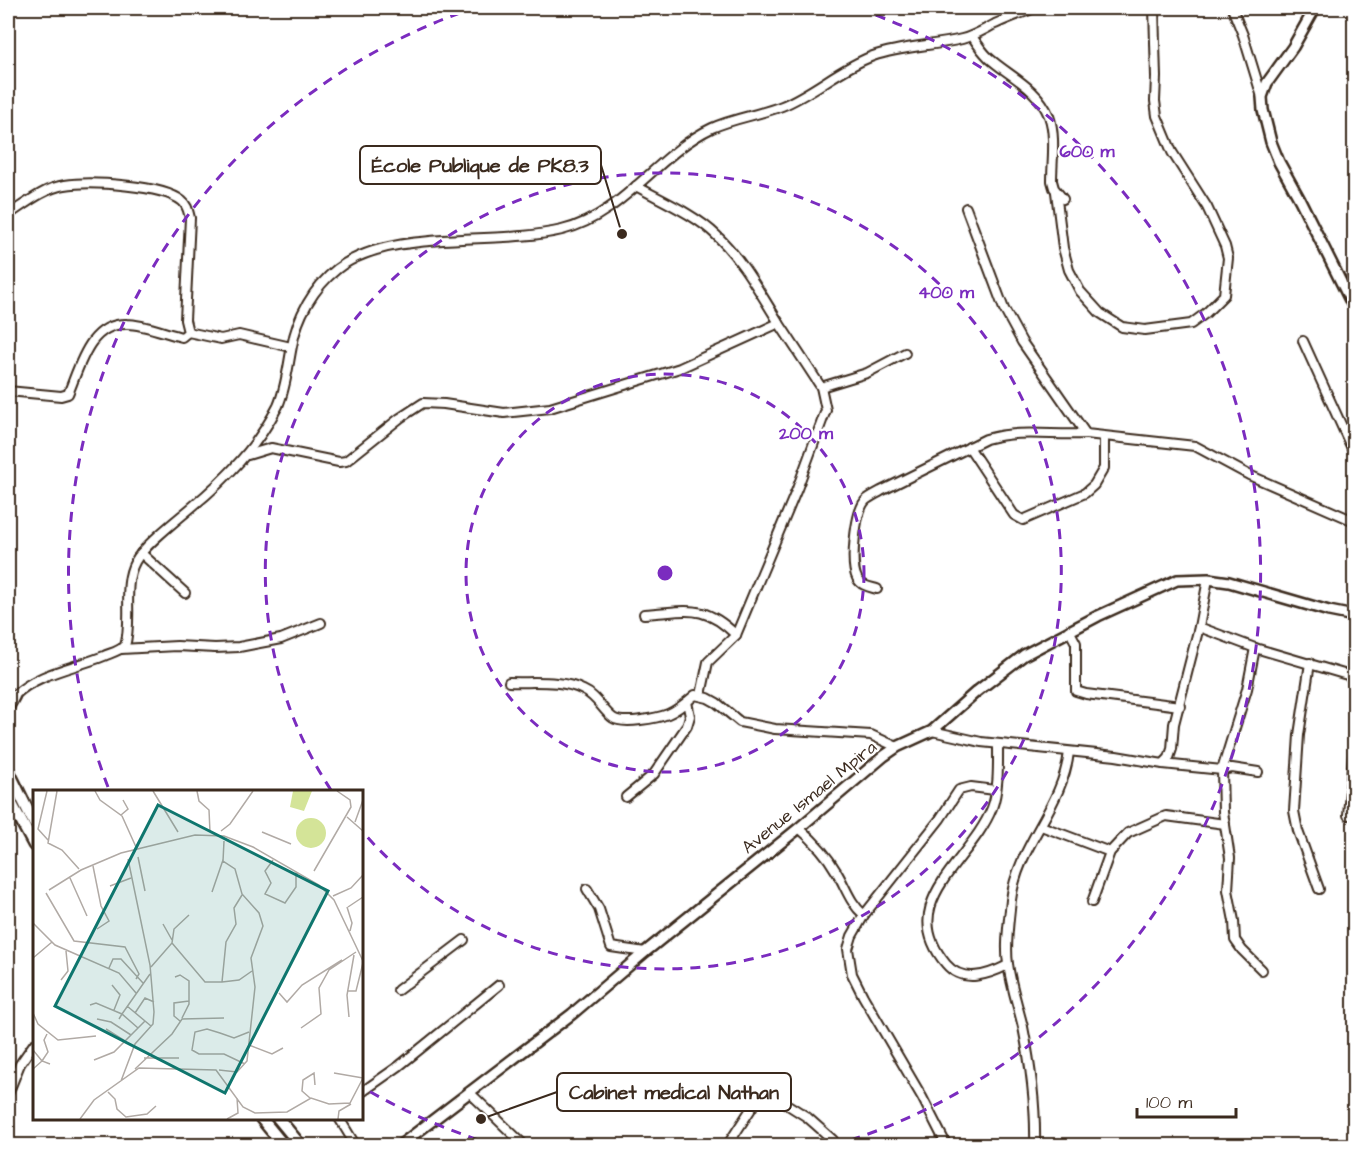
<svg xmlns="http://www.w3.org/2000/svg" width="1362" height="1153" viewBox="0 0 1362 1153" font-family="'Architects Daughter',sans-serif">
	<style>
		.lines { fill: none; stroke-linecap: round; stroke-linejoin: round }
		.minor-casing { stroke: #3b2a1e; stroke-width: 12 }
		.major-casing { stroke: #3b2a1e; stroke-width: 14 }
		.highway-casing { stroke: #3b2a1e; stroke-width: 15 }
		.minor { stroke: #fff; stroke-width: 8 }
		.major { stroke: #fff; stroke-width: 9 }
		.highway { stroke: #fff; stroke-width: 10 }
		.ring { fill: none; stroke: #7b2cbf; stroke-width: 3; stroke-dasharray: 10 8 }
		.labels { text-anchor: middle; stroke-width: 4.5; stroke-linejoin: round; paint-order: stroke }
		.street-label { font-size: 18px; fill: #3b2a1e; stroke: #fff }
		.inset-road { fill: none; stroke: #b1aaa5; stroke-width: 1.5 }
		.view { fill: #0f766e; fill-opacity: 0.15; stroke: #0f766e; stroke-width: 3 }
		.inset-edge { fill: none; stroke: #3b2a1e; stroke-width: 3 }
		.centre { fill: #7b2cbf; stroke: #fff; stroke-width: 3 }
		.ring-label { font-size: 18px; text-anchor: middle; font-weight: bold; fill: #7b2cbf; stroke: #fff; stroke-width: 4.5; stroke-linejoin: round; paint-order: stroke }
		.leader { fill: none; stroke: #3b2a1e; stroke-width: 2 }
		.callout-dot { fill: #3b2a1e; stroke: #fff; stroke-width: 2 }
		.callout { fill: #fff; stroke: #3b2a1e; stroke-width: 2 }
		.callout-label { font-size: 20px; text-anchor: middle; font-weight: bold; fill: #3b2a1e }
	</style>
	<rect width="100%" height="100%" fill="#fff"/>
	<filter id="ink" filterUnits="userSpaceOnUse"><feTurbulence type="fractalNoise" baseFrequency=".0167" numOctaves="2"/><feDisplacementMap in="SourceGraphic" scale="12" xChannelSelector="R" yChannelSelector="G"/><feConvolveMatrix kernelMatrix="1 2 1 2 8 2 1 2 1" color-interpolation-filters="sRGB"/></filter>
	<g filter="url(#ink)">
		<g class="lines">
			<g class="minor-casing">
				<g id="minor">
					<path d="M1232 8 1243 35 1262 97"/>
					<path d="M972 36C977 44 982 51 989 58 1009 76 1038 88 1049 116 1056 135 1052 161 1052 181L1054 188 1063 199"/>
					<path d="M636 186C661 200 696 215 716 235 742 259 760 293 779 323"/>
					<path d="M1056 192 1063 248 1069 270 1080 291 1100 313 1122 327 1145 330 1191 324 1206 313 1224 295 1228 258 1225 246 1207 207 1172 152 1157 116 1155 101 1156 77 1154 8"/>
					<path d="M966 208 1004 309 1022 342 1086 434 1195 446 1249 475 1354 521"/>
					<path d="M8 215C25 204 44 188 65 185 90 181 163 185 182 201 188 206 188 211 190 218L185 320 188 332 182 337C165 333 143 324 127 324 89 323 80 366 68 394L61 396 8 391"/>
					<path d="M188 332 221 339 239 335 291 347"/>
					<path d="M1303 341 1354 453"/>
					<path d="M821 387 867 373 905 353"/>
					<path d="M969 447 1014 515 1023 520 1085 493 1094 485 1104 468V438"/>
					<path d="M248 455 271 448 339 462 346 461 400 418 423 403 444 404 504 413 550 408 680 368 779 323 821 387 826 410 797 489 736 635 708 662 701 695"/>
					<path d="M141 553 185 593"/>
					<path d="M877 589C870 587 861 586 857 578 850 565 855 513 865 501 869 497 876 494 881 491L986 439C1021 429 1051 436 1086 434"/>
					<path d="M644 614C687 612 702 602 736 635"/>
					<path d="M1199 627 1255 648 1354 677"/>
					<path d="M1069 630 1076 643V691L1086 694 1180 706"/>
					<path d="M1255 648 1247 689 1222 770 1232 768 1258 772"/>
					<path d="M121 649 177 646 215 648 239 647 281 639 321 623"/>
					<path d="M1310 663 1299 735 1294 811 1298 831 1319 889"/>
					<path d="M509 682C532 683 562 679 583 690 597 696 602 710 613 718 623 725 658 718 668 714 678 710 687 702 695 695L708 698 717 703 740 722 775 729 871 735 897 747"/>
					<path d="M14 696C37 673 74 668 104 656 111 653 119 651 125 646 133 620 122 585 135 562 144 545 177 520 192 507 227 478 257 447 278 406 286 388 288 366 292 346 297 317 313 288 337 269 392 227 496 246 562 230 624 215 657 154 712 128 734 118 759 115 782 106 814 93 840 68 873 56 902 46 933 46 962 39 974 36 985 29 995 24 1008 18 1022 13 1035 8"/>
					<path d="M932 731 981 742 1116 756 1163 764 1222 770 1223 812 1230 858 1228 890 1234 921 1235 940 1242 950 1262 970"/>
					<path d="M998 744C998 764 999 789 992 808 971 862 894 902 946 964 963 984 988 975 1008 965"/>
					<path d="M1163 764 1169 758 1172 749 1174 724 1199 627 1208 579"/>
					<path d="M626 797 654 774 687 726 690 716 687 702"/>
					<path d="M1348 815 1354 743"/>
					<path d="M1041 826 1110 852"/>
					<path d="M799 828C813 840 827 855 836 871 846 887 849 902 864 915"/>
					<path d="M587 889 599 909 611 947 645 952"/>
					<path d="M1092 902 1110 852 1128 833 1166 816 1225 824"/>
					<path d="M398 990 464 940"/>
					<path d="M362 1092 399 1066 499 985"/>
					<path d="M469 1092 525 1146"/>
					<path d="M8 1094 20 1064 34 1044"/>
					<path d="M339 1118 356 1146"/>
					<path d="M727 1146 760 1095 769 1093 807 1117 833 1140"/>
					<path d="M947 1146 922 1097 863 996 852 974 848 949 852 936 864 915 940 819 959 790 971 787 995 790"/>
					<path d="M1035 1146C1036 1105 1031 1067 1023 1027 1018 1006 1011 986 1008 964 1005 944 1009 921 1011 900 1017 846 1063 807 1069 752"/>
				</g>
			</g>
			<g class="major-casing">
				<g id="major">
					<path d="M1315 8 1293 47 1267 83 1262 97 1263 110 1271 142 1279 162 1300 200 1354 308"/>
					<path d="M399 1146 572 1014 645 952 799 828 884 756 897 747 932 731 976 692 1024 655 1098 616 1177 580 1208 579 1229 582 1329 611 1354 616"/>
				</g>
			</g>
			<g class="highway-casing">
				<g id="highway">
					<path d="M8 707 14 696"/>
					<path d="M8 770 34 823"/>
					<path d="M8 797 34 845"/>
					<path d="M261 1118 284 1146"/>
					<path d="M278 1118 301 1146"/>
				</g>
			</g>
			<use href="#minor" class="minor"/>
			<use href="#major" class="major"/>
			<use href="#highway" class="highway"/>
		</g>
	</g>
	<g class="ring">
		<circle cx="665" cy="573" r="199"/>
		<path d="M331 790A398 398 0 1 1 362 831"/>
		<path d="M495 1145A597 597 0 0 1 362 1087M108 787A597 597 0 0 1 471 9M859 9A597 597 0 0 1 835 1145"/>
	</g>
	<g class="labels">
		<g class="street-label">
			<text transform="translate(809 797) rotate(-39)" y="6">Avenue Ismael Mpira</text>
		</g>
	</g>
	<g transform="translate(33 790)">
		<rect width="330" height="330" fill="#fff"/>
		<path d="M260 1H279L271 21 257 17ZM263 43a15 15 0 1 1 30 0a15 15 0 1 1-30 0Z" fill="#d4e498"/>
		<path class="inset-road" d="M14 1 5 39 15 50M24 1 15 53 29 60 46 79M62 1 67 10 89 26 103 57M120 1 145 42M164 1 166 11 176 20 177 42M88 25 95 19 90 10M314 27 330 41M322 32 330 10M188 41 197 34 220 1M229 42 258 54M105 67 112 101M240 70 232 81 238 93 232 104 252 113 263 97V82M60 76 68 116 76 131 64 139M281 81 318 17 317 10 304 1M37 88 54 126M77 96 98 88M16 100 48 80 88 63 162 45 191 46 220 57 286 95 301 110 330 171M179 102 190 70M13 103 41 151 92 157 106 184 103 189M300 106 318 98 330 85M314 117 319 133 317 141M315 117 330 107M0 133 22 155 86 183 103 203M130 134 139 150M139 153 172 192H189L193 152 203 134 201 118 209 105M0 168 19 152M118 177 139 153 141 139 156 125M76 178 80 169H88L110 193M142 187 147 185 156 191V214L149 228M28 190 35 181 33 161M189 192 206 190 219 181M79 195 87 205 81 220M315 201H323L330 173M246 203 254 212 269 195 309 170M57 215 63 213 89 224 117 184M94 216 118 236M0 223 5 234 25 250 63 246M102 223 112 208 121 212M316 227 314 205 321 165M64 229 78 232 98 245M86 229 89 224 105 238M147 231 141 226V213L156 211M268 238 288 224 286 198 296 180 323 162M73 239 92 251M187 243 174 239 162 242 159 260 166 264H191L212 274M187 243 201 248 216 242M14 244 11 250 15 262 9 271 17 274M216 255 239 264 250 258M0 260 9 271 0 279M111 268H146M61 270 81 262 112 231M102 279 139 244 149 229 191 228M186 280 204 282 214 271 222 197 218 168 230 136 226 123 209 104 202 79 190 71 191 51M301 283 330 288M88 291 102 254 120 234 121 222 117 175 95 69M75 302 82 309 84 319 93 327 114 324 123 316M277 308 269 301 270 290 281 283 282 295M47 329 61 310 106 278 183 280 210 317 222 323 254 322 278 308 296 314 317 313 330 288M194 329 205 323 204 308M305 329 306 321 318 314"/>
		<path class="view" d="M125 15 295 101 192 303 22 216Z"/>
		<rect width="330" height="330" class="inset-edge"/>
	</g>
	<circle cx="665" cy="573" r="9" class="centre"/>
	<g class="ring-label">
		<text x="1087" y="157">600 m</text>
		<text x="946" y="298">400 m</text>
		<text x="806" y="439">200 m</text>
	</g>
	<path class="leader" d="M622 234L601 165M481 1119L557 1092"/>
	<g class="callout-dot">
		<circle cx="622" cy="234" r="6"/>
		<circle cx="481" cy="1119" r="6"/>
	</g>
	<g class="callout">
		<rect x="360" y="146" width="241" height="38" rx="6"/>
		<rect x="557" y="1073" width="234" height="38" rx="6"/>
	</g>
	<g class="callout-label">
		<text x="480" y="172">École Publique de PK8.3</text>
		<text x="674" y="1099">Cabinet medical Nathan</text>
	</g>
	<rect width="1362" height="1153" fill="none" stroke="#fff" stroke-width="30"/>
	<rect x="15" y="15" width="1332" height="1123" fill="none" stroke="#3b2a1e" stroke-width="2" filter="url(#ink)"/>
	<path d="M1137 1108v9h99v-9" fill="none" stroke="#3b2a1e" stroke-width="3"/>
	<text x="1146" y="1108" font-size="18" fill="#3b2a1e" stroke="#ffffff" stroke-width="4.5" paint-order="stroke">100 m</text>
</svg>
